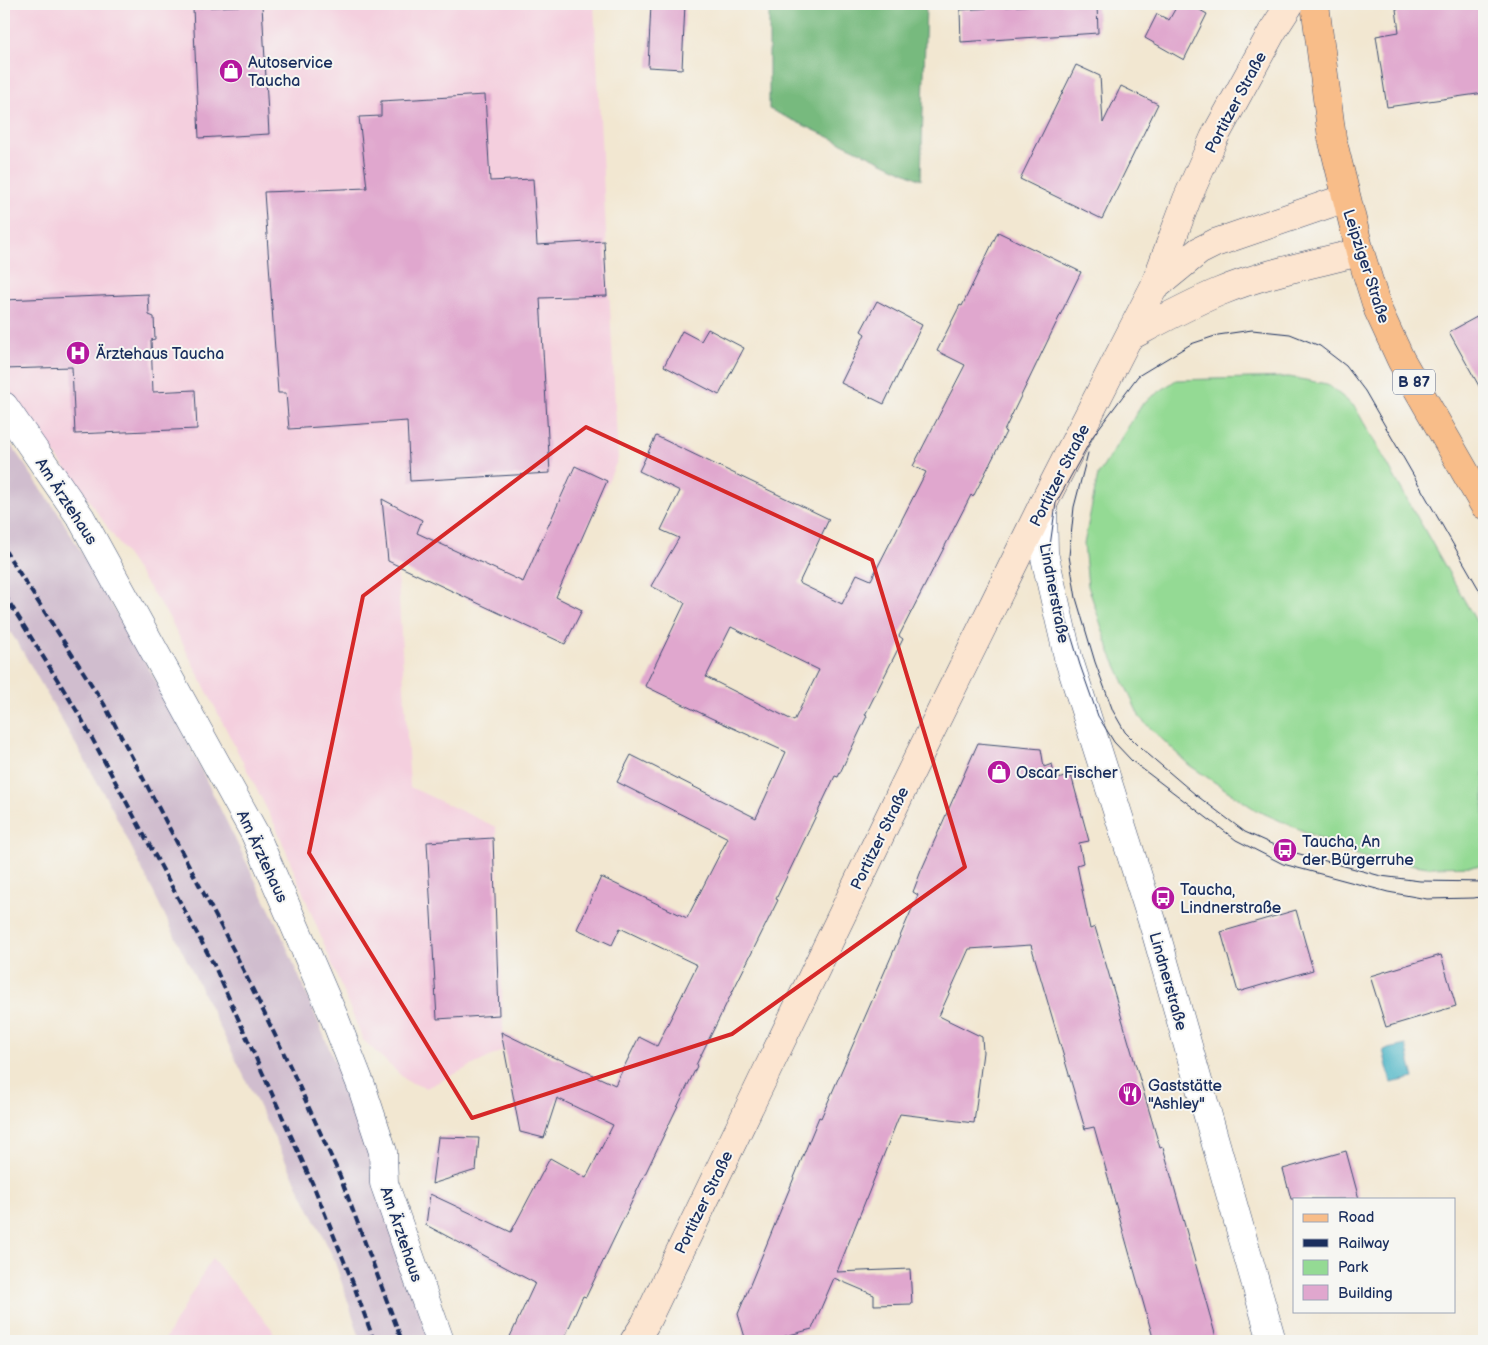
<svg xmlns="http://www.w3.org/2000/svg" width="1488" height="1345" viewBox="0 0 1488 1345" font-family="'Balsamiq Sans',sans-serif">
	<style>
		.built { fill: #f4cfde }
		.industrial { fill: #d0bdce }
		.green { fill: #94da94; stroke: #588479 }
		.forest { fill: #77ba7e; stroke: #49746e }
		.water { fill: #47b3c5; stroke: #317192 }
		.building { fill: #e0a7ce; fill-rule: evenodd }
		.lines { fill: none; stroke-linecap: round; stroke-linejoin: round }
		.minor-casing { stroke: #3b4b6f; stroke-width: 29 }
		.secondary-casing { stroke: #3b4b6f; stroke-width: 29 }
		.primary-casing { stroke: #3b4b6f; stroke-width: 29 }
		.minor { stroke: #fff; stroke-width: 28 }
		.secondary { stroke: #fce5d0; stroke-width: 28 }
		.primary { stroke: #f8bd89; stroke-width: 28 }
		.tram { stroke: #1b2f5e; stroke-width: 1 }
		.rail { stroke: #1b2f5e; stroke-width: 4; stroke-dasharray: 8 4; stroke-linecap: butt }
		.marked { fill: none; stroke: #d62828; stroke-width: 4; stroke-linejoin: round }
		.labels { text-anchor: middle; stroke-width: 4; stroke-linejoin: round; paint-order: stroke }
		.shield { fill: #f6f6f2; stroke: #5d6b8a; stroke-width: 1 }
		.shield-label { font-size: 15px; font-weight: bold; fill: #1b2f5e }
		.poi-label { font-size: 16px; fill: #1b2f5e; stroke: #f6f6f2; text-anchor: start }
		.street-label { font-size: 16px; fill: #1b2f5e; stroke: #f6f6f2 }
	</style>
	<rect width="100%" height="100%" fill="#f6f6f2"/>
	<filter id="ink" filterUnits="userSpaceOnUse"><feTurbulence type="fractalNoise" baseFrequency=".02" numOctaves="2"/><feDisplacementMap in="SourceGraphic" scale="10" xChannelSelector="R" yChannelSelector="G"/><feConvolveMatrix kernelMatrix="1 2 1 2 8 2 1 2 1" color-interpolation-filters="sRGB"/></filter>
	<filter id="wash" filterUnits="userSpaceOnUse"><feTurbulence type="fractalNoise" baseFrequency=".0096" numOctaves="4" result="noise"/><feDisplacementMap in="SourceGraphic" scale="20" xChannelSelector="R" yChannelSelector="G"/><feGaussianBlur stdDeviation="1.12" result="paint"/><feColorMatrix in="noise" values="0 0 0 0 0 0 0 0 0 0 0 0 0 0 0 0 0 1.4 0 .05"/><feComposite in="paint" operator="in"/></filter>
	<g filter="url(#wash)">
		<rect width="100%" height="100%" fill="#f2e7d1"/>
		<g class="built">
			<path d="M4 4H594L618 459 540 634 397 566 410 787 496 827 504 1050 426 1088 407 1081 363 1040 277 829 169 617 84 493 4 387Z"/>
			<path d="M212 1258 272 1329 276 1341H164Z"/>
		</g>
		<path class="industrial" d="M4 435 60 516 165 696 279 929 367 1138 430 1341H361L334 1259 112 808 19 645 4 623Z"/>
		<path class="green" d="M1289 377 1327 384 1355 407 1484 635V866L1428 867 1362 857 1256 810 1189 765 1140 718 1110 652 1088 586 1084 544 1098 475 1143 403 1176 380Z"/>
		<path class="forest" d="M769 4H926L921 180 769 109Z"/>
		<path class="water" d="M1406 1045 1414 1078 1391 1083 1383 1050Z"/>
		<g id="blocks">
			<g class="building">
				<path d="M651 4H685L682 69 648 67Z"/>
				<path d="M1051 4H1097L1098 33 961 42 960 10Z"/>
				<path d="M1178 4H1189L1207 14 1184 60 1145 38 1157 14 1169 20Z"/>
				<path d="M1422 4H1484V93L1387 107 1376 36 1399 32 1396 9Z"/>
				<path d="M262 5 269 134 199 138 193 8Z"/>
				<path d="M1076 65 1100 76 1103 123 1121 86 1158 104 1102 219 1020 179Z"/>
				<path d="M485 95 490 181 533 179 537 245 604 241 607 296 540 298 550 473 410 481 407 421 289 429 286 393H278L264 192 367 188 359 117 381 116V101Z"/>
				<path d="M998 232 1081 272 1004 431 1006 432 973 497 971 495 899 636 903 639 865 715 867 716 838 777 835 776 776 899 778 900 696 1065 697 1066 586 1297 583 1296 563 1341H508L535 1283 426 1225 430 1194 511 1232 550 1158 586 1178 613 1125 557 1098 544 1138 520 1132 501 1032 557 1059V1058L615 1085 639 1037 657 1046 697 965 620 928 612 945 577 929 601 877 687 918 728 838 617 782 631 755 756 818 786 752 711 718 645 686 685 603 651 586 679 538 661 530 680 491 639 471 656 436 829 519 799 583 842 604 857 574 871 580 926 472 913 466 965 365 937 351 960 305 962 306ZM731 627 819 670 794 721 706 677Z"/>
				<path d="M148 294 149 315 154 317 155 339 151 340 153 392 195 390 197 429 75 434 72 367 4 369V300Z"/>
				<path d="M877 301 922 325 884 404 841 383 865 334 861 331Z"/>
				<path d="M1484 313V395L1449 332Z"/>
				<path d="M708 329 744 348 719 395 664 366 682 331 701 341Z"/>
				<path d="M575 466 607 481 556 597 582 610 565 644 388 561 382 499 422 520 417 533 523 582Z"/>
				<path d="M978 743 1041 749 1044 767 1052 764 1055 780 1071 775 1089 841 1079 843 1083 863 1077 865 1090 929 1095 927 1160 1148 1163 1147 1217 1341H1154L1094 1127 1085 1129 1031 945 969 949 939 1016 982 1037 983 1052 974 1123 900 1114 837 1272 910 1269 912 1304 874 1305V1295L834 1278 812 1329 767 1341H746L738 1314 819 1117 821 1118 918 895 913 892 921 871Z"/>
				<path d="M493 838 499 1015 437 1019 427 842Z"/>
				<path d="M1296 910 1313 970 1238 992 1221 932Z"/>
				<path d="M1441 955 1456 1006 1386 1027 1370 976Z"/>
				<path d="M438 1137 479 1138 476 1170 432 1184Z"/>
				<path d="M1346 1151 1359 1199H1291L1283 1169Z"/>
			</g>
		</g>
	</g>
	<g filter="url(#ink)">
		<use href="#blocks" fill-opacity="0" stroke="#3b4b6f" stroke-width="1"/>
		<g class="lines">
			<g class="minor-casing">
				<g id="minor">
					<path d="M4 406 81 518 255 834 335 1019 362 1088 383 1152 384 1183 440 1341"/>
					<path d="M1043 504 1044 553 1068 657 1155 930 1272 1341"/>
				</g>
			</g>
			<g class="secondary-casing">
				<g id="secondary">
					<path d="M1155 287 1199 251 1215 243 1346 198"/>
					<path d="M1129 337C1159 321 1188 305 1219 292 1264 273 1313 264 1360 252"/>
					<path d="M634 1341 645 1324 904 786 1043 504 1154 287 1187 199 1214 138 1272 32 1290 4"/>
				</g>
			</g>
			<g class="primary-casing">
				<path id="primary" d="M1315 4 1332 138 1360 252 1378 310 1401 360 1484 505"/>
			</g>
			<use href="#minor" class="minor"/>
			<use href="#secondary" class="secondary"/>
			<use href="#primary" class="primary"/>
			<g class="tram">
				<path d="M1088 453 1074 507 1069 556 1076 598 1095 662 1113 711 1125 732 1142 749 1196 795 1245 832 1285 850 1381 876 1420 881 1484 882"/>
				<path d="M1484 598 1365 391 1346 366 1320 346 1290 334 1252 330 1218 335 1191 344 1138 376 1093 436 1056 503 1049 553 1061 602 1080 665 1098 716 1114 742 1132 761 1236 840 1283 864 1388 892 1427 899 1474 898 1484 896"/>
			</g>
			<g class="rail">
				<path d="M4 549 104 704 235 953 289 1064 340 1176 402 1341"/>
				<path d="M4 594 80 716 214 965 314 1187 353 1283 374 1341"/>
			</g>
		</g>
	</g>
	<path class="marked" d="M586 427 872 560 965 867 732 1034 472 1118 309 853 363 596Z"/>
	<defs>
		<g id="shop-disc" transform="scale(1.25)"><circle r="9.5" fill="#b5179e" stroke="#f6f6f2"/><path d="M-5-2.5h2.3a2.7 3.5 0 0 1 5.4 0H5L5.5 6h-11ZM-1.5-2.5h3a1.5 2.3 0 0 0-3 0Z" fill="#fff"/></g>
		<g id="hospital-disc" transform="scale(1.25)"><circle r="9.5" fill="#b5179e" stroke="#f6f6f2"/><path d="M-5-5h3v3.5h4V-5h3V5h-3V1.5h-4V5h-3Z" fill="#fff"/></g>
		<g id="bus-disc" transform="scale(1.25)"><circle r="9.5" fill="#b5179e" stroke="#f6f6f2"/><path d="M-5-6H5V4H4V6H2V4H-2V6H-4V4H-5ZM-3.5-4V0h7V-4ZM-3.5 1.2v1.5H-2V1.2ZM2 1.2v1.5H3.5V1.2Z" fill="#fff"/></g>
		<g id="restaurant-disc" transform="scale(1.25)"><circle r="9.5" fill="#b5179e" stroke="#f6f6f2"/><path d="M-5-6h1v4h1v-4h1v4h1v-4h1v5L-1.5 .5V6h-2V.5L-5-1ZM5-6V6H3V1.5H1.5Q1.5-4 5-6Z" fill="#fff"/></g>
	</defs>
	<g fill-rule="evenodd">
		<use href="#shop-disc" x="231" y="71"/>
		<use href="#hospital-disc" x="78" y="353"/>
		<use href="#shop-disc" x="999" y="772"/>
		<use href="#bus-disc" x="1285" y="850"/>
		<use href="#bus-disc" x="1163" y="898"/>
		<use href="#restaurant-disc" x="1130" y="1094"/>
	</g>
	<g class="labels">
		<rect class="shield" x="1393" y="369.5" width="42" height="25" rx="4"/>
		<g class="shield-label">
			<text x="1414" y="387">B 87</text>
		</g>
		<g class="poi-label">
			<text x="248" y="68">Autoservice<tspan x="248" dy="18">Taucha</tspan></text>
			<text x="96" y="359">Ärztehaus Taucha</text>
			<text x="1016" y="778">Oscar Fischer</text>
			<text x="1302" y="847">Taucha, An<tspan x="1302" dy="18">der Bürgerruhe</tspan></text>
			<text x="1180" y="895">Taucha,<tspan x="1180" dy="18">Lindnerstraße</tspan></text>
			<text x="1148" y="1091">Gaststätte<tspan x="1148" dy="18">"Ashley"</tspan></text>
		</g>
		<g class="street-label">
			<text transform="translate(1235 102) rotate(-62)" y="6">Portitzer Straße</text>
			<text transform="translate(1367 266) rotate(72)" y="6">Leipziger Straße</text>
			<text transform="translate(1059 475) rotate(-63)" y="6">Portitzer Straße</text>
			<text transform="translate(67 501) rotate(57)" y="6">Am Ärztehaus</text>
			<text transform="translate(1055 593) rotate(79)" y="6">Lindnerstraße</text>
			<text transform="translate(879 838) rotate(-64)" y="6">Portitzer Straße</text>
			<text transform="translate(263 856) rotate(65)" y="6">Am Ärztehaus</text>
			<text transform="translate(1169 981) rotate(74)" y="6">Lindnerstraße</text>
			<text transform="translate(703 1202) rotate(-64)" y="6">Portitzer Straße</text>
			<text transform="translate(402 1234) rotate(71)" y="6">Am Ärztehaus</text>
		</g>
	</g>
	<rect width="1488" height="1345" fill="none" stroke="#f6f6f2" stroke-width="20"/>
	<rect x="1293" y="1198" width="162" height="115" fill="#f6f6f2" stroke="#9ea6b7"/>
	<rect x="1303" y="1214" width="25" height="8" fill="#f8bd89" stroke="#9ea6b7"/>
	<text x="1338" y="1222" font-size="15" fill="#1b2f5e">Road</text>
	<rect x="1303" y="1239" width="25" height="8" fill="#1b2f5e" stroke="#9ea6b7"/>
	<text x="1338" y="1248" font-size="15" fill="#1b2f5e">Railway</text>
	<rect x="1303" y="1260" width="25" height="15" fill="#94da94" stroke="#9ea6b7"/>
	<text x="1338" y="1272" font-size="15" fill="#1b2f5e">Park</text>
	<rect x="1303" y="1285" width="25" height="15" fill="#e0a7ce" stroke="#9ea6b7"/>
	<text x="1338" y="1298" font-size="15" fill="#1b2f5e">Building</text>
</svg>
